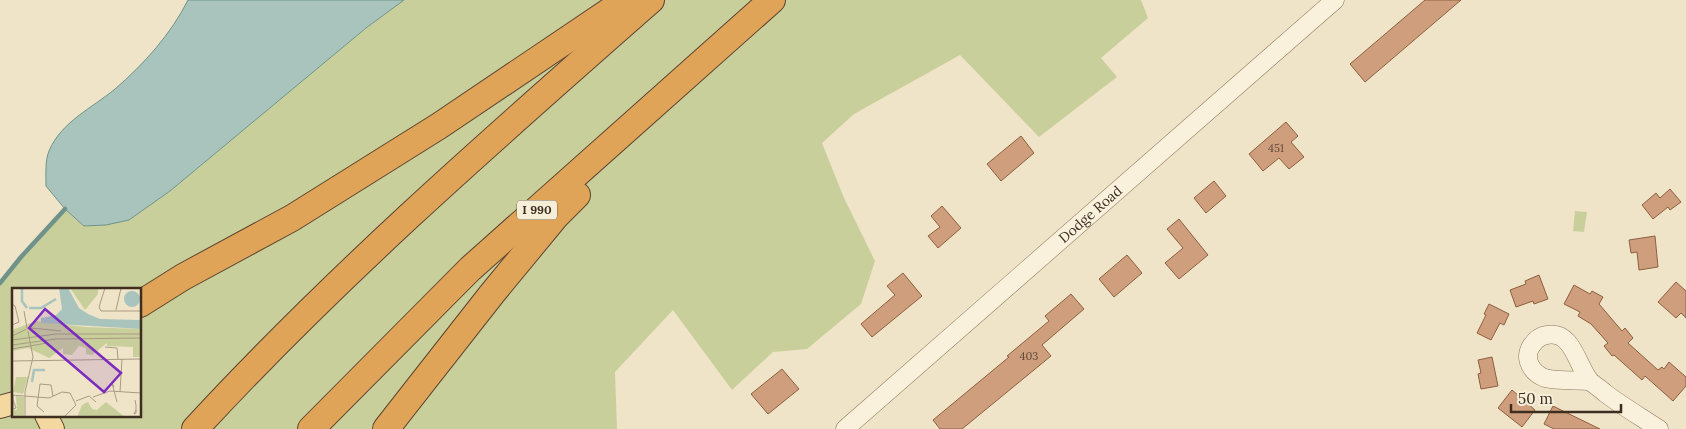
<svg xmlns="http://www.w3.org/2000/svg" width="1686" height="429" viewBox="0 0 1686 429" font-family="Lora,serif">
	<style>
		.green { fill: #c9cf9b; fill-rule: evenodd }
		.water { fill: #a9c4bc; stroke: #6f938a }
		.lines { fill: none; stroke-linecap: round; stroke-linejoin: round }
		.stream { stroke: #6f938a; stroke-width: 4.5 }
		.building { fill: #cf9f7d; stroke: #8d5f41 }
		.minor-casing { stroke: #8d765c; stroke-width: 19 }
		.major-casing { stroke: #5b4430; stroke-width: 24 }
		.highway-casing { stroke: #5b4430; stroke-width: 28 }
		.minor { stroke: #faf1dc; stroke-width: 18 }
		.major { stroke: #f3d9a0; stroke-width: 22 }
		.highway { stroke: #e0a458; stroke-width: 26 }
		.labels { text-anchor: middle; stroke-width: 4; stroke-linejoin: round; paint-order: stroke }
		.number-label { font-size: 11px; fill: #624a37 }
		.shield { fill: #f7eed8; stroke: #756857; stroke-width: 1 }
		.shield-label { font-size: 12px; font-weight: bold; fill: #3d2e20 }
		.street-label { font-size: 14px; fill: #3d2e20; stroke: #f7eed8 }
		.inset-river { fill: none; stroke: #a9c4bc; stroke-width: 2.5 }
		.inset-road { fill: none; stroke: #a89b85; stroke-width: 1 }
		.view { fill: #7b2cbf; fill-opacity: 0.15; stroke: #7b2cbf; stroke-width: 2.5 }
		.inset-edge { fill: none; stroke: #3d2e20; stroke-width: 2.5 }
	</style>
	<rect width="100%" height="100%" fill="#f0e4c8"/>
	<g class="green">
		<path d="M404 0H1141L1148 18 1101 58 1117 77 1039 137 960 55 854 114 822 143 844 198 875 261 861 304 807 349 773 352 732 390 673 310 615 372 617 429H0V283L21 257 65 209 84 226 129 220 170 191 366 28ZM14 289H140V415H14Z"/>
		<path d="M1575 211 1587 212 1584 232 1573 231Z"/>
	</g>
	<path class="water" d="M188 0H404L366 28 170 191 129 220 106 225 84 226 65 209 46 186C46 175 45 160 49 151 61 122 92 108 115 89 144 64 171 34 188 0Z"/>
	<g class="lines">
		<path class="stream" d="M0 283 21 257 65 209"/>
	</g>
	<g class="building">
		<path d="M1425 0H1461L1365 82 1350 64Z"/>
		<path d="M1286 122 1298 136 1291 142 1304 157 1289 169 1279 158 1263 171 1249 154Z"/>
		<path d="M1021 136 1034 153 1001 181 987 164Z"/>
		<path d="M1214 181 1226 196 1206 213 1194 198Z"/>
		<path d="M1670 189 1681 202 1670 210 1668 207 1653 219 1642 205 1656 193 1660 198Z"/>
		<path d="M942 206 961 228 938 248 928 236 940 227 931 216Z"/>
		<path d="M1179 219 1208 255 1179 279 1165 263 1183 248 1167 229Z"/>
		<path d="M1655 236 1658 267 1639 270 1637 252 1631 253 1629 240Z"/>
		<path d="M1127 255 1142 273 1114 297 1099 279Z"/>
		<path d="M903 273 922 296 872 337 861 324 895 295 887 286Z"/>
		<path d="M1539 275 1548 299 1534 304 1533 301 1516 307 1510 290 1526 284 1525 281Z"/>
		<path d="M1676 282 1686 291V318L1681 313 1676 318 1658 302Z"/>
		<path d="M1574 285 1590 294 1592 291 1603 297 1599 304 1622 331 1625 328 1633 338 1628 343 1658 370 1662 367 1664 369 1669 362 1686 377V386L1673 401 1645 376 1642 380 1614 355 1612 356 1604 346 1608 343 1591 324 1578 316 1580 312 1564 304Z"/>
		<path d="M1071 294 1084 309 1042 345 1051 356 962 429H940L933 420 1009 357 1007 356 1049 321 1045 316Z"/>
		<path d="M1489 304 1509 314 1504 325 1500 323 1491 340 1477 333 1486 315 1484 314Z"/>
		<path d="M1492 357 1498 386 1481 389 1478 374 1481 373 1478 360Z"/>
		<path d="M782 369 799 389 768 414 751 394Z"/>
		<path d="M1512 390 1535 410 1522 427 1498 408Z"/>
		<path d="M1553 406 1559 409 1600 429H1554L1544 424Z"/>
	</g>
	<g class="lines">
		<g class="minor-casing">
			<g id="minor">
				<path d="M1590 381C1579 380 1554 381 1545 378 1532 373 1524 360 1530 348 1534 341 1540 336 1547 335 1573 330 1577 366 1590 381 1594 385 1601 389 1605 393 1622 406 1641 417 1659 429"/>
				<path id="s1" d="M845 429 1335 0"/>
			</g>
		</g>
		<g class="major-casing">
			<g id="major">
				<path d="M0 407 14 403"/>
				<path d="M46 415 53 429"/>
			</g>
		</g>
		<g class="highway-casing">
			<g id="highway">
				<path d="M140 304 183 277 292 218 439 126 626 0"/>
				<path d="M195 429C337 275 494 138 651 0"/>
				<path d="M311 429 470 269 772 0"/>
				<path d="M386 429 491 295 556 216 577 195"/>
			</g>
		</g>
		<use href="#minor" class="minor"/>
		<use href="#major" class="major"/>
		<use href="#highway" class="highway"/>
	</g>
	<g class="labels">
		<g class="number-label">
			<text x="1276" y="152">451</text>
			<text x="1029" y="360">403</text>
		</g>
		<rect class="shield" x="517" y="200.5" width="40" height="19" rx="4"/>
		<g class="shield-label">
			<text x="537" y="214">I 990</text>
		</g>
		<g class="street-label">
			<text dy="5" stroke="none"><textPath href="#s1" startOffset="326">Dodge Road</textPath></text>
		</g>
	</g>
	<g transform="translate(12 288)">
		<rect width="129" height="129" fill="#f0e4c8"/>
		<path d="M58 0H86V6L73 22ZM24 33 73 39 129 41V69H121V59L95 58V55L80 67 74 66V60L67 58 60 67 51 66V60L37 70 16 60 0 63V42ZM4 89H16L11 106 1 104ZM4 108 12 109V129H0V122H5ZM76 114 80 121 85 122 94 114 113 129H65L70 117Z" fill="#c9cf9b"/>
		<path d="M47 0H56L67 20 76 26 88 31 129 32V41L29 35V30L44 27 50 21ZM112 11a8 8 0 1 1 16 0a8 8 0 1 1-16 0Z" fill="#a9c4bc"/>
		<path class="inset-river" d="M10 0V13L15 20M17 20H29L44 11M20 94 22 82H33"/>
		<path class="inset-road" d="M93 0 87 19 89 23H129M0 16 3 18 7 34 0 37M104 22 109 0M12 23 15 40M19 40 49 43M0 48 15 41M0 52 44 46H129M0 57 44 51 129 50M93 59 105 60 106 71M0 61 35 55M0 73 129 71M102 99 100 95 105 114M108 104 110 71M0 107 37 110 50 104 58 105 64 117 52 129M81 109 98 103 129 105M1 112 4 120 1 121V107M123 112 124 117V125L122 126 124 122M64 113 77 108 84 114M32 124 25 118 28 96 39 97 41 108M13 129V104L21 69 16 43"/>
		<path class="view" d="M33 21 109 85 92 104 17 40Z"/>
		<rect width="129" height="129" class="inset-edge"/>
	</g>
	<path d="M1511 404v8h110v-8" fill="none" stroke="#3d2e20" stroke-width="2.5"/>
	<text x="1518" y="404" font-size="15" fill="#3d2e20" stroke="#f7eed8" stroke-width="4" paint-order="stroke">50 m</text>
</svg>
